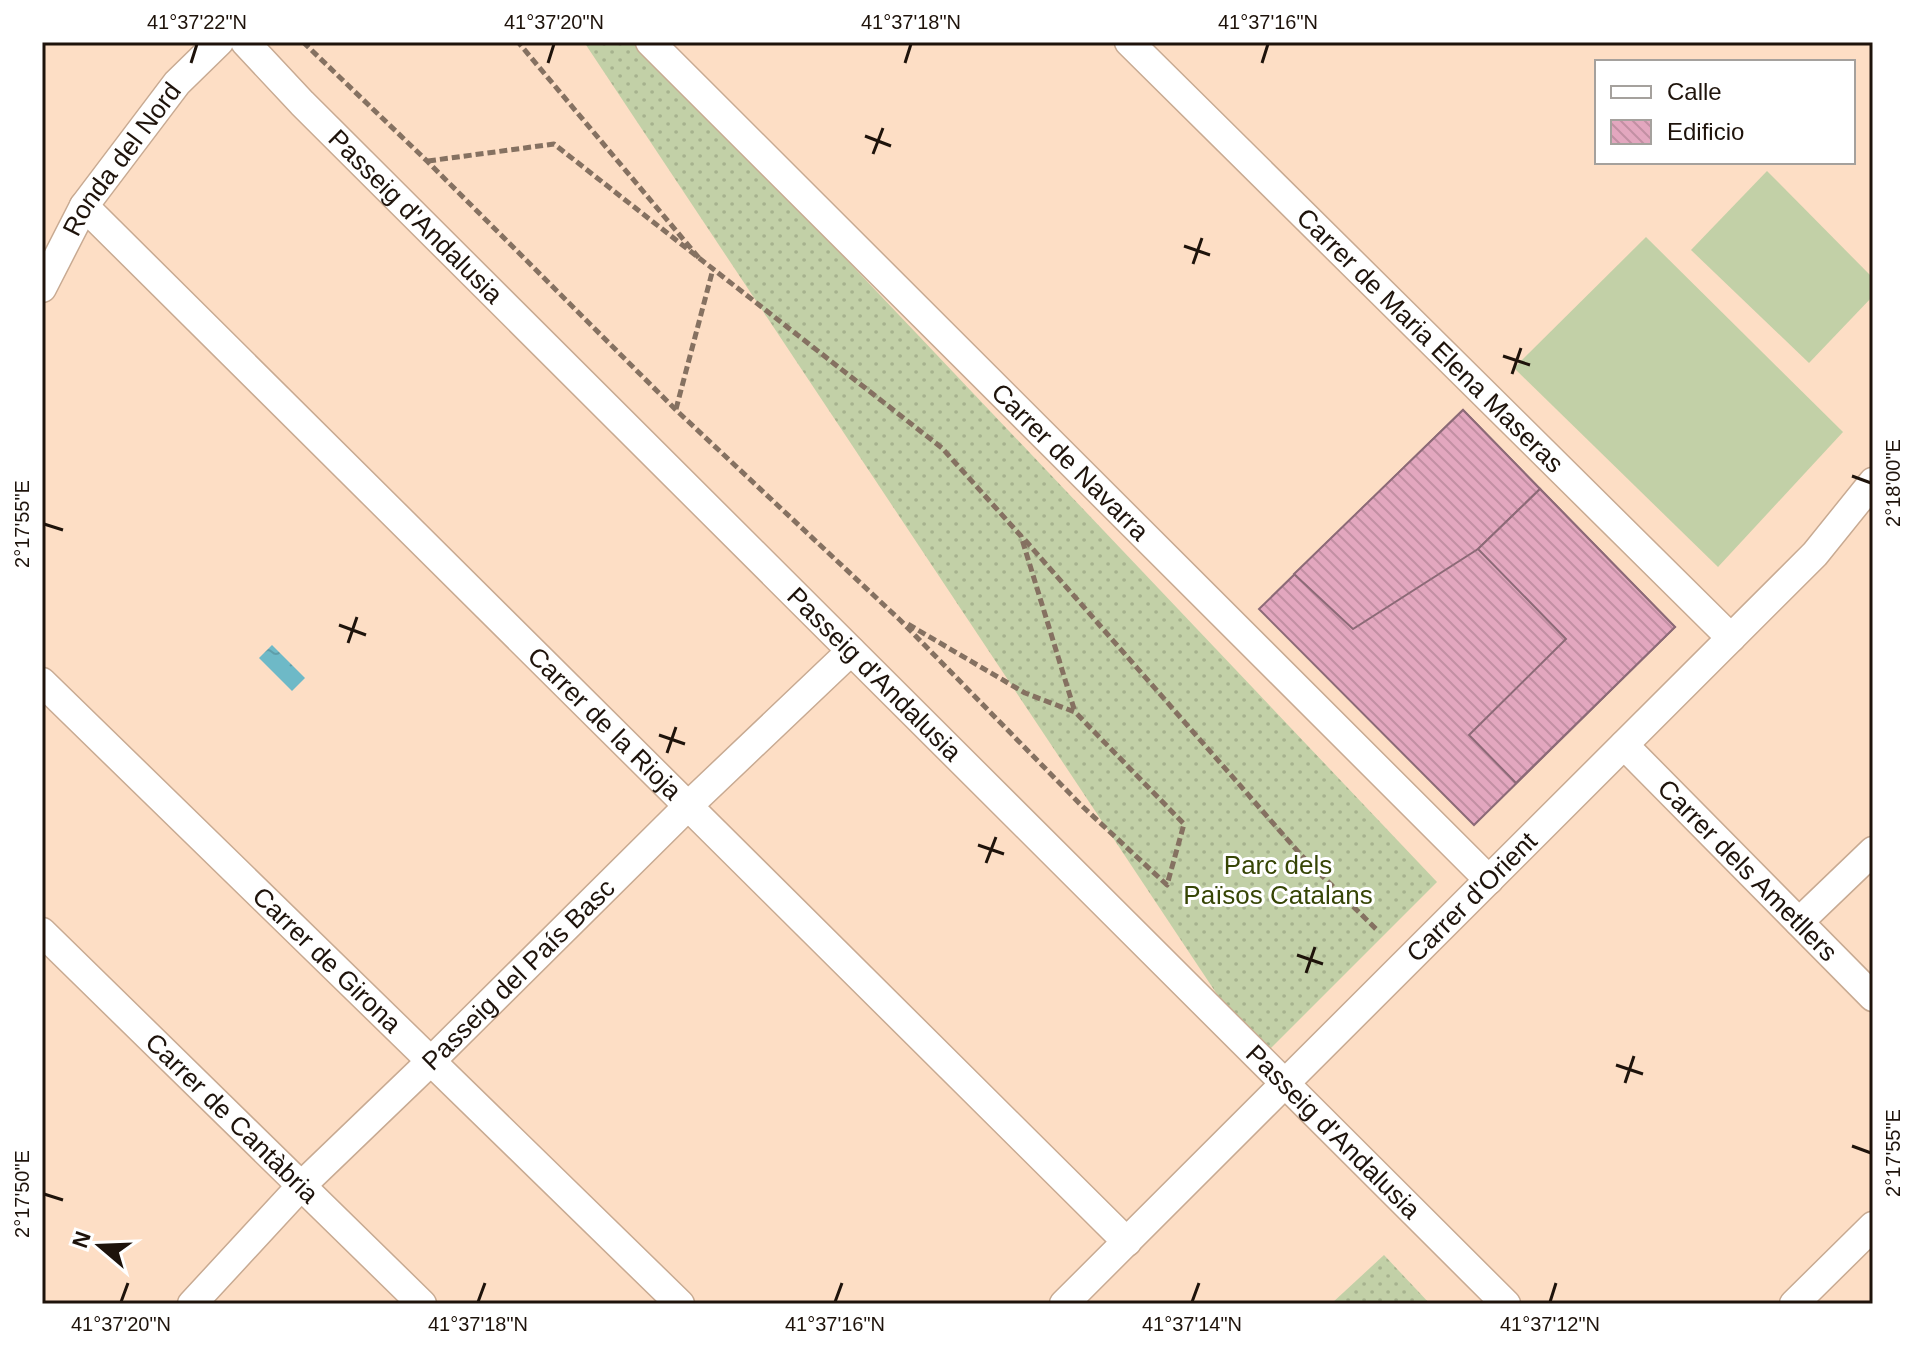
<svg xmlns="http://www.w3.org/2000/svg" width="1915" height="1346" viewBox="0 0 1915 1346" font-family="Arial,sans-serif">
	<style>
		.grass { fill: url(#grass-dots) }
		.pitch { fill: #c2d0a7 }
		.water { fill: url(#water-ripples) }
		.building { fill: url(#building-back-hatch); stroke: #8c6a77; stroke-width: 2 }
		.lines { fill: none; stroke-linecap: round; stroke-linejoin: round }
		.minor-casing { stroke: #c8aa92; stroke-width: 31 }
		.path { stroke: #857161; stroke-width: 5; stroke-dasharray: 8 4; stroke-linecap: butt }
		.minor { stroke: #fff; stroke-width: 28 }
		.ticks { fill: none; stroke: #1e130b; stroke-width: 3 }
		.labels { text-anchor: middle; stroke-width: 6; stroke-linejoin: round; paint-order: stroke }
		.street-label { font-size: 26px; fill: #1e130b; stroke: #fff }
		.park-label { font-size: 26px; fill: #364505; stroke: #fff }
		.neatline { fill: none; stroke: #1e130b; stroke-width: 3 }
		.ticks-label { font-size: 20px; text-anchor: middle; fill: #1e130b }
	</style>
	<defs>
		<pattern id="grass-dots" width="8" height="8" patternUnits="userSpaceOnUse" patternTransform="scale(2)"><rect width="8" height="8" fill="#c2d0a7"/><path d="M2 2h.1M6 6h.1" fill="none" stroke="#a6b28e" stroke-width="1.8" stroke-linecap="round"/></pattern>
		<pattern id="water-ripples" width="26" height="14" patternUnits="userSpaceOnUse" patternTransform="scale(2)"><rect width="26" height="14" fill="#6eb9c7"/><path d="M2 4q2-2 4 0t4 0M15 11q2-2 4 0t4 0" fill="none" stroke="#5f9eaa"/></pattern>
		<pattern id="building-back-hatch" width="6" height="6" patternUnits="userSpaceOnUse" patternTransform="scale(2)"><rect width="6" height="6" fill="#e3a7bf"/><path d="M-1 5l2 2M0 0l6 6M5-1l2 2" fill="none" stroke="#c28fa3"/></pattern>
	</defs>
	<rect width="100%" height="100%" fill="#fddec5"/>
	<g class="grass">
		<path d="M584 42H640L1437 882 1260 1059Z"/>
		<path d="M1384 1255 1430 1304H1331Z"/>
	</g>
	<g class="pitch">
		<path d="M1767 171 1873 278V296L1809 363 1691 250Z"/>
		<path d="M1646 237 1843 432 1718 567 1514 368Z"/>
	</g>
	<path class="water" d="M272 645 305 678 292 691 259 658Z"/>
	<g class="building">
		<path d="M1463 410 1675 627 1474 825 1259 609Z"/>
		<path d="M1463 410 1540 489 1478 549 1353 629 1294 574Z"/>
		<path d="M1540 489 1675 627 1516 783 1469 735 1566 639 1478 549Z"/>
	</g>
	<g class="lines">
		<g class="minor-casing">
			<g id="minor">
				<path id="s1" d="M245 42 302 103 1506 1304"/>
				<path id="s2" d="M650 42 1489 880"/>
				<path id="s3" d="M1129 42 1731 638"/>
				<path id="s4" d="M84 206 1127 1242"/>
				<path id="s5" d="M42 288 84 206 177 83 219 42"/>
				<path id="s6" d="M42 682 680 1304"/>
				<path id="s7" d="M1624 745 1873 997"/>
				<path d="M1799 922 1873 851"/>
				<path id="s8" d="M42 932 422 1304"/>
				<path id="s9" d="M192 1304 301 1186 431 1061 688 806 851 651"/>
				<path id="s10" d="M1064 1304 1815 554 1873 482"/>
				<path d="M1794 1304 1873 1226"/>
			</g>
		</g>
		<g class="path">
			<path d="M303 42 427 161 676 410 900 620 1081 805 1167 885 1184 824 1075 712"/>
			<path d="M428 161 554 144 699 258 518 42"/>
			<path d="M699 258 942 448 1021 536 1075 712 1025 693 906 623"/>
			<path d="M676 409 713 269"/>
			<path d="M1025 540 1301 855 1376 929"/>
		</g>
		<use href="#minor" class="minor"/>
	</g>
	<path class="ticks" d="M191 63 197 44M548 63 554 44M905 63 911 44M1262 63 1268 44M865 136 891 146M873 154 883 128M1184 246 1210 255M1193 264 1202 238M1503 356 1530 365M1512 374 1521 348M1852 476 1871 483M44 524 63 530M339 625 366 635M348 643 357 617M659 735 685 744M667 753 676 727M978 845 1004 854M986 863 996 837M1297 955 1323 964M1306 973 1315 947M1616 1065 1643 1074M1625 1083 1634 1056M1852 1146 1871 1153M44 1194 63 1200M121 1302 128 1283M478 1302 485 1283M835 1302 842 1283M1192 1302 1199 1283M1550 1302 1556 1283"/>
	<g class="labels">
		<g class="street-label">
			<text dy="9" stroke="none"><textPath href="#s5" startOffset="152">Ronda del Nord</textPath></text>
			<text dy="9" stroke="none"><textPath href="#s1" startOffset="244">Passeig d'Andalusia</textPath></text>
			<text dy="9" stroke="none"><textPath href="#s3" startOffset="424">Carrer de Maria Elena Maseras</textPath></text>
			<text dy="9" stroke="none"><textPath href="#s2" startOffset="594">Carrer de Navarra</textPath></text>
			<text dy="9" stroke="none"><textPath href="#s1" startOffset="892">Passeig d'Andalusia</textPath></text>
			<text dy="9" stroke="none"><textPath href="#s4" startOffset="734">Carrer de la Rioja</textPath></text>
			<text dy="9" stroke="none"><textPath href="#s7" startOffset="176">Carrer dels Ametllers</textPath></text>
			<text dy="9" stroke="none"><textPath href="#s10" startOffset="576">Carrer d'Orient</textPath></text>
			<text dy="9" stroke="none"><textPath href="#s6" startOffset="398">Carrer de Girona</textPath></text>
			<text dy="9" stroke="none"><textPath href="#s9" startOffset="464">Passeig del País Basc</textPath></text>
			<text dy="9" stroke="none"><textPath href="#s8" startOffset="266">Carrer de Cantàbria</textPath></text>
			<text dy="9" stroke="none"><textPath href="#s1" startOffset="1540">Passeig d'Andalusia</textPath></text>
		</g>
		<g class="park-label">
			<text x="1278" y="874">Parc dels<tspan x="1278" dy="30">Països Catalans</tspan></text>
		</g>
	</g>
	<rect width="1915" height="1346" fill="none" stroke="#ffffff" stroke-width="88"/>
	<rect x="1595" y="60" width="260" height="104" fill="#ffffff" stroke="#a5a19d" stroke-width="2"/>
	<rect x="1611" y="86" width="40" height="12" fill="#ffffff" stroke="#a5a19d" stroke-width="2"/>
	<text x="1667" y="100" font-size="24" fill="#1e130b">Calle</text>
	<rect x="1611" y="120" width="40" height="24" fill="url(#building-back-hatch)" stroke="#a5a19d" stroke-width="2"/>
	<text x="1667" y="140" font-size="24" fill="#1e130b">Edificio</text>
	<g transform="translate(100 1246) rotate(289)" stroke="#ffffff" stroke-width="6" paint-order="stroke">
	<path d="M0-6L14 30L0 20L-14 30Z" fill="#1e130b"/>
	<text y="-12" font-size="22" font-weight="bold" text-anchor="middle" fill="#1e130b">N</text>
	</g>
	<rect x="44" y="44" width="1827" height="1258" class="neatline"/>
	<g class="ticks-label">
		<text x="197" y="29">41°37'22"N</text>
		<text x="554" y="29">41°37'20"N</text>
		<text x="911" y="29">41°37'18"N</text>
		<text x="1268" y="29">41°37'16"N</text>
		<text transform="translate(1893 483) rotate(-90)" y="7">2°18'00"E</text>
		<text transform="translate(22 524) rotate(-90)" y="7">2°17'55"E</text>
		<text transform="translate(1893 1153) rotate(-90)" y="7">2°17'55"E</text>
		<text transform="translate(22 1194) rotate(-90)" y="7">2°17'50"E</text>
		<text x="121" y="1331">41°37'20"N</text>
		<text x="478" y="1331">41°37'18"N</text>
		<text x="835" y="1331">41°37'16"N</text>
		<text x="1192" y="1331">41°37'14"N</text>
		<text x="1550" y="1331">41°37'12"N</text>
	</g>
</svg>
